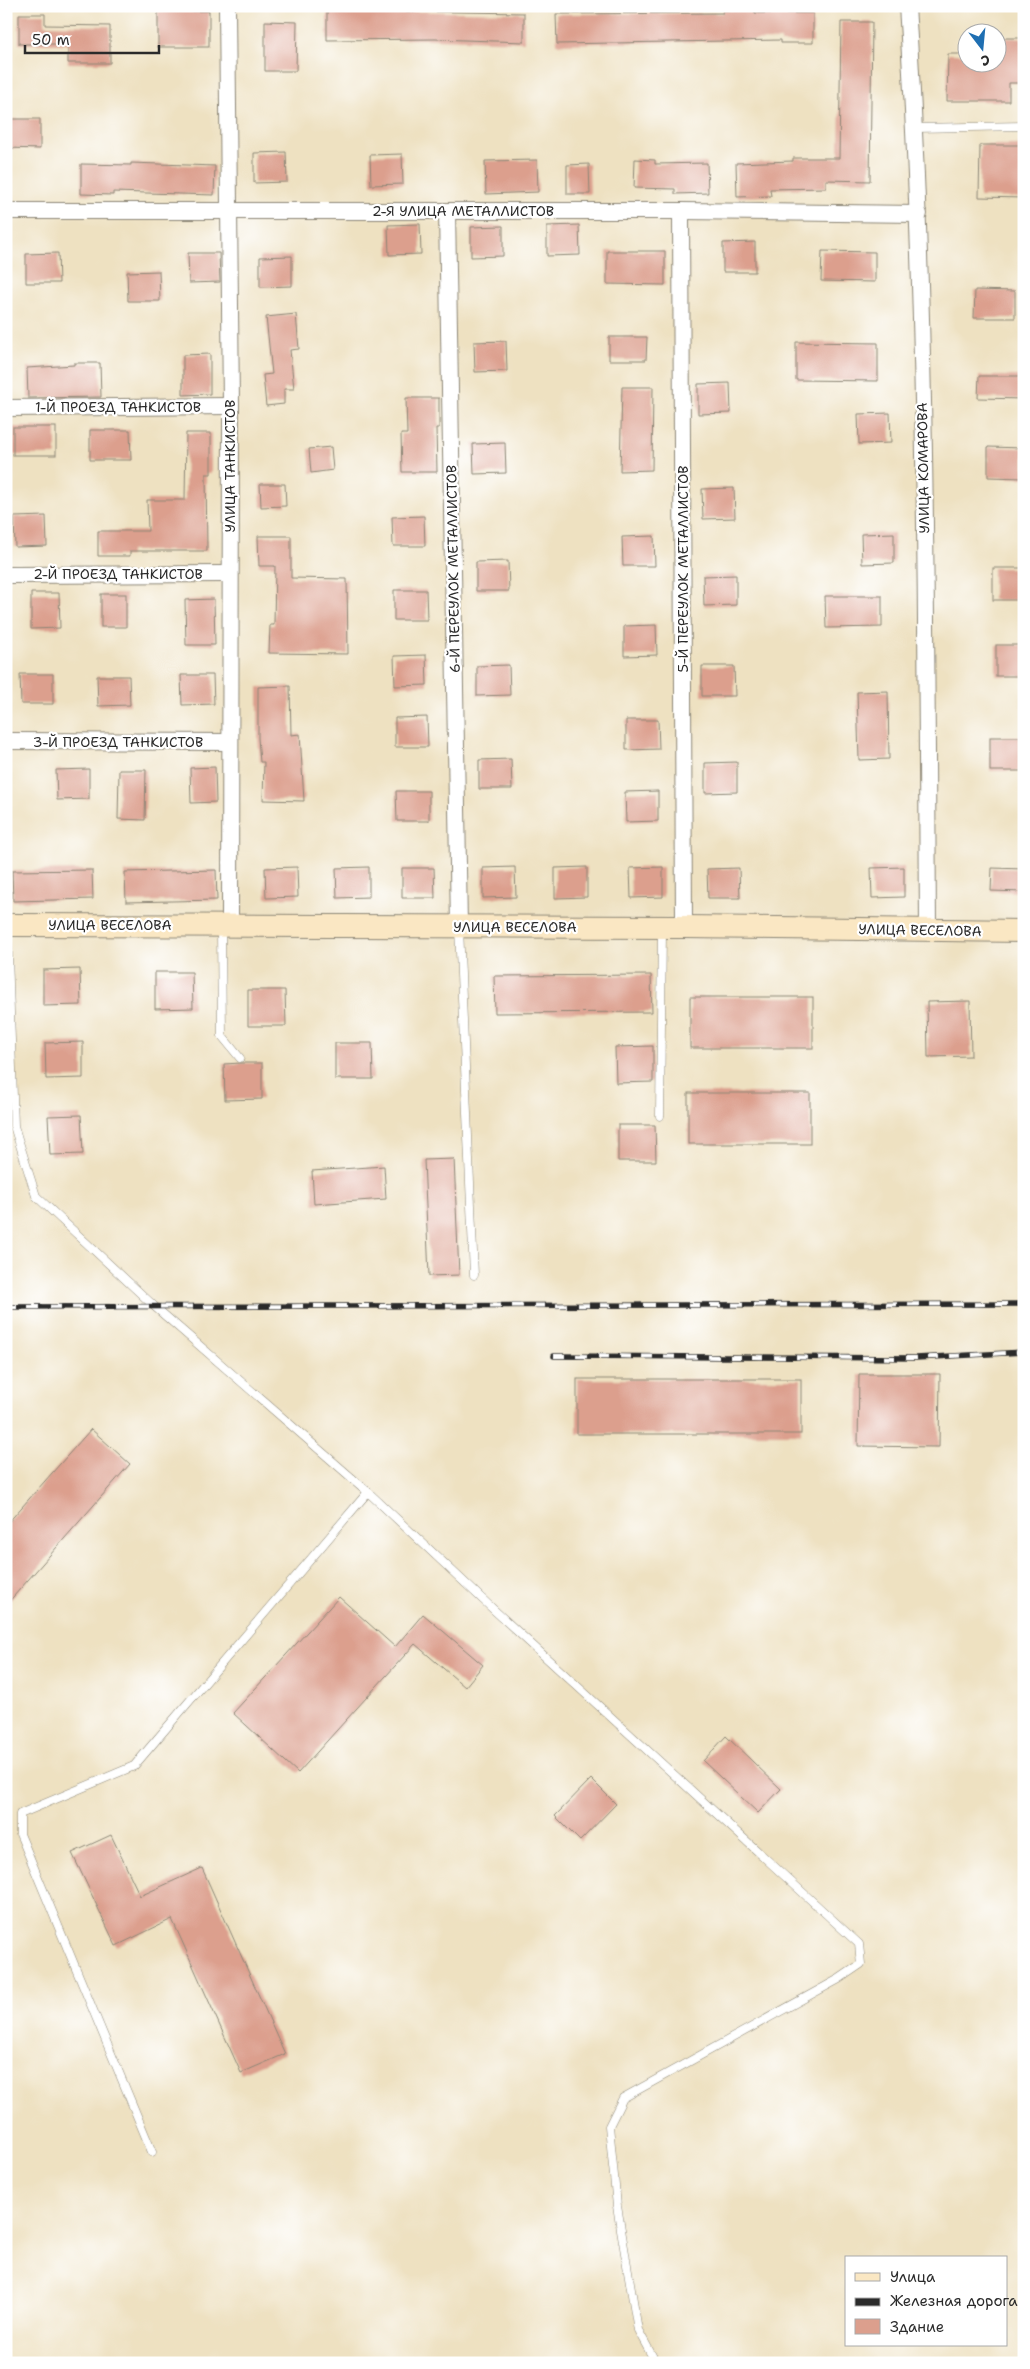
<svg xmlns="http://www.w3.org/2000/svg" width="1030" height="2369" viewBox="0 0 1030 2369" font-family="'Shantell Sans',sans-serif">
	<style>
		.building { fill: #dc9f8d }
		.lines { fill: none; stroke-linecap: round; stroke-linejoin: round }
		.lane-casing { stroke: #8c8676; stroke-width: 9 }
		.street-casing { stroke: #8c8676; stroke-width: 18 }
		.secondary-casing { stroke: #8c8676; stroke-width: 24 }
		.lane { stroke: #fff; stroke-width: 8 }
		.street { stroke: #fff; stroke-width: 16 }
		.secondary { stroke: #fae7c3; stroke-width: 22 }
		.rail-casing { stroke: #2b2b2b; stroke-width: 5.5 }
		.rail { stroke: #fff; stroke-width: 4; stroke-dasharray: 11; stroke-linecap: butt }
		.labels { text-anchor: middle; stroke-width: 4.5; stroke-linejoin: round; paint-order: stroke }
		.street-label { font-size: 14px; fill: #2b2b2b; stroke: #fff }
	</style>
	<rect width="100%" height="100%" fill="#fff"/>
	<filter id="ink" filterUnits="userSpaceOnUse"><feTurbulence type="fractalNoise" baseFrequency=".02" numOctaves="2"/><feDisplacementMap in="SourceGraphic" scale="10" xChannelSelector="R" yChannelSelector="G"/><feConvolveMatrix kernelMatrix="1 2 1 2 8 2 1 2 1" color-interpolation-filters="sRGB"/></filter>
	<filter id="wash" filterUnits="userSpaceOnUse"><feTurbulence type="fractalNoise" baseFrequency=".0096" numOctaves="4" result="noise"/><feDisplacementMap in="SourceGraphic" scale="20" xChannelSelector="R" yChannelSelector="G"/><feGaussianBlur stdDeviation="1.12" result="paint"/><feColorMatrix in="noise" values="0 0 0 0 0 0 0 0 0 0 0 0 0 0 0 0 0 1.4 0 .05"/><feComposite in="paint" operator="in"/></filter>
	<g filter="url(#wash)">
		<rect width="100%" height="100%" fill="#eee1c1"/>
		<g id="blocks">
			<g class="building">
				<path d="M327 10 524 13V42L435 39 327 40Z"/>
				<path d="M723 10H755V13H813V43H781V40L557 44 556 14 723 13Z"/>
				<rect x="158" y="11" width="51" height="36"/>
				<path d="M19 14H45V25L110 26V63H68V44H19Z"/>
				<path d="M265 21 297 22 296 71H265Z"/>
				<path d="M841 22H872L870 181 826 180V188L770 189 771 196 737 197 736 163 793 161V158H839Z"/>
				<path d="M998 38H1024V83H1009V101H947L948 54H968V62H998Z"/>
				<path d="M8 119H40V149L7 148Z"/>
				<path d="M980 145H1024V198L979 197Z"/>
				<path d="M286 152 287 182 254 183V153Z"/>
				<path d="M402 154 403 184 371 185 370 155Z"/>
				<path d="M635 159 655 160V164L707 163 708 193 675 194V189L634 188Z"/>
				<path d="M537 160 538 192 486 194 485 161Z"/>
				<path d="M131 163 215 166 214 195 113 192V195L81 194V164L131 165Z"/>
				<path d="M589 164 590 194H567V165Z"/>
				<path d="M420 224 421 254 389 255 388 225Z"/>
				<path d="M579 225 580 255 547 256V226Z"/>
				<path d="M503 226V256L471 257V227Z"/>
				<path d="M755 242V272H723V243Z"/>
				<path d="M607 251H665V285L607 284Z"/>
				<path d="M822 251 875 252V282L821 281Z"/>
				<path d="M58 253 59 283H26V254Z"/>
				<path d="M188 253H219L220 282 189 283Z"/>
				<path d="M292 256V286L260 287V257Z"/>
				<path d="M159 271 160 301H128L127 272Z"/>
				<path d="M975 290 1015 291V318H974Z"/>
				<path d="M296 314 299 349 290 350 294 389H284V404L266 406 263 375 272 374 266 317Z"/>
				<path d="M609 337H647L646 360H609Z"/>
				<path d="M506 341 507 371 475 372 474 342Z"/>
				<path d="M796 342 878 343V381L796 380Z"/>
				<path d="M210 354V394L183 395V355Z"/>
				<path d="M74 363H100L101 397 28 398 27 368 74 365Z"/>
				<path d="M979 376H1024V399L978 398Z"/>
				<path d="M730 383 731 413 698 414V384Z"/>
				<path d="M622 387H653L652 470 620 471Z"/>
				<path d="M406 398H439V428H436L437 472H402L401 434H407Z"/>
				<path d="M890 413 891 443 859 444 858 414Z"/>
				<rect x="13" y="427" width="43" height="28"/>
				<path d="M90 430H130L131 460H90Z"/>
				<path d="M186 433H211V474H206L207 551H130V556H98V531H148L147 500H185Z"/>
				<path d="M505 443 506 473 474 474 473 444Z"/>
				<path d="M331 447 333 470 311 473 309 449Z"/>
				<path d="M988 447 1024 448V478L988 477Z"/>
				<path d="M260 484H285L286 506 261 507Z"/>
				<path d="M734 488 735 518 703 519 702 489Z"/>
				<path d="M46 516 47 546 15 547 14 517Z"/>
				<path d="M424 516 425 546H393L392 517Z"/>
				<path d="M894 533V563L862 564 861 534Z"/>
				<path d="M258 536H291V578L347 579 348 654 269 653 270 625H274L275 566H259Z"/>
				<path d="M654 536 655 566H623L622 537Z"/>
				<path d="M508 561 509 591H476V562Z"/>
				<rect x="993" y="568" width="31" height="32"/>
				<path d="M736 575V605L704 606 703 576Z"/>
				<path d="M394 590H426L427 620H394Z"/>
				<path d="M31 593H59L60 628 31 629Z"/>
				<rect x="101" y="594" width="25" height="33"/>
				<path d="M825 596H882V627L826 628Z"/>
				<path d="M214 599 215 645H186L185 600Z"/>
				<path d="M656 625 657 655 624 656V626Z"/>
				<rect x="996" y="645" width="28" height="31"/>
				<path d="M426 655 427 685 395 686 394 656Z"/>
				<path d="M509 665 510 695 477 696V666Z"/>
				<path d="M702 666H734L735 696H702Z"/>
				<path d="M20 674H53V704H21Z"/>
				<path d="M181 675H213L214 704 182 705Z"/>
				<path d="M97 676H129L130 705 98 706Z"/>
				<path d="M290 686 291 735 300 734 304 801 263 800 264 762H260L258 738V687Z"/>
				<path d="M888 691 889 759 859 760 857 692Z"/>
				<path d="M427 717 428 747H395V718Z"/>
				<path d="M626 720H658L659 749 626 750Z"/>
				<rect x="990" y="737" width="34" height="34"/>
				<path d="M511 759 512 789H479V760Z"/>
				<path d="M737 762V792L705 793V763Z"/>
				<path d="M215 767 216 802 191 803 190 768Z"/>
				<path d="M89 769V799L57 800 56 770Z"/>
				<path d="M119 770H146L145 820 118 819Z"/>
				<path d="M396 791H429V821H397Z"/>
				<path d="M658 791V821L626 822 625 792Z"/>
				<path d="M297 867 298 897 266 898 265 868Z"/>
				<path d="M369 867V897L337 898 336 868Z"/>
				<path d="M515 867 516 897 483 898V868Z"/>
				<path d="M587 867V897L555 898V868Z"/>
				<path d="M663 867V897L631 898 630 868Z"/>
				<path d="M904 867V897L872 898 871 868Z"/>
				<path d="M402 868H434L435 898H402Z"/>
				<path d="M739 868 740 898H708L707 869Z"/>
				<path d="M992 868 1024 869V892L991 891Z"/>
				<path d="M92 870 93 899 13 901 12 871Z"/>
				<path d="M216 870 217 900 126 902 125 872Z"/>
				<path d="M80 969 81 1005 43 1006V970Z"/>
				<path d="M155 972H192L193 1008 155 1009Z"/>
				<path d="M651 975 652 1012 495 1013 494 976Z"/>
				<path d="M248 990H285L286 1026H248Z"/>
				<rect x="690" y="997" width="123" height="51"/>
				<path d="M970 1001 971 1056 928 1057 927 1002Z"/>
				<path d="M83 1042V1078L46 1079 45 1043Z"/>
				<path d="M335 1043H372L373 1079H335Z"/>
				<path d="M653 1046V1082L616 1083 615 1047Z"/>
				<path d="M241 1063H262V1099L225 1100 224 1064Z"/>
				<rect x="688" y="1093" width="122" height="51"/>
				<path d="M81 1115 83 1154 50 1155 48 1116Z"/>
				<path d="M618 1125H655L656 1161H618Z"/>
				<path d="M454 1159 459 1275 429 1276 424 1160Z"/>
				<path d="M384 1166 386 1199 314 1204 312 1171Z"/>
				<path d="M859 1374H940L939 1447 858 1446Z"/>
				<rect x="577" y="1379" width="224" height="55"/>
				<path d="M91 1429 130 1464 6 1605V1525Z"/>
				<path d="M339 1597 395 1647 423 1614 483 1665 465 1687 415 1644 298 1773 233 1713Z"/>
				<path d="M726 1736 781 1789 758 1813 703 1761Z"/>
				<path d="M591 1779 616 1804 580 1841 555 1816Z"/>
				<path d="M111 1835 140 1896 202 1868 285 2054 241 2073 172 1919 116 1946 72 1853Z"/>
			</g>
		</g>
	</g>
	<g filter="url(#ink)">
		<use href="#blocks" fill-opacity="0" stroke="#8c8676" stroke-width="1"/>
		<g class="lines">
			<g class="lane-casing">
				<g id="lane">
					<path d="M915 128 1024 126"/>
					<path d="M7 926 14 1126 36 1196 154 1306 368 1492 494 1610 859 1944 861 1964 839 1979 623 2098 609 2126 617 2206 638 2330 656 2363"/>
					<path d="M221 928 222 1036 240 1058"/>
					<path d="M459 928 474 1275"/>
					<path d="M660 1116 662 929"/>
					<path d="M152 2152 20 1834V1814L134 1766 368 1492"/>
				</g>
			</g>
			<g class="street-casing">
				<g id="street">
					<path d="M227 6 231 406 230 926"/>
					<path d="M907 6C927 314 926 622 928 930"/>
					<path d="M6 211H681L919 214"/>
					<path d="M447 211 459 926"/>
					<path d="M681 211 684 927"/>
					<path d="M6 408 231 406"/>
					<path d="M6 575 230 574"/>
					<path d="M6 741 229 742"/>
				</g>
			</g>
			<g class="secondary-casing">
				<path id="secondary" d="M6 925 684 927 1024 931"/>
			</g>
			<use href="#lane" class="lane"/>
			<use href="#street" class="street"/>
			<use href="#secondary" class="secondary"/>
			<g class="rail-casing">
				<g id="rail">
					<path d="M6 1307 1024 1304"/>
					<path d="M554 1356 916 1358 1024 1352"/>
				</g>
			</g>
			<use href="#rail" class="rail"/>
		</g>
	</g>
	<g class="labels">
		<g class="street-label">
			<text x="463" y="216">2-Я УЛИЦА МЕТАЛЛИСТОВ</text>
			<text x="118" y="412">1-Й ПРОЕЗД ТАНКИСТОВ</text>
			<text transform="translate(230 466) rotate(-90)" y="5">УЛИЦА ТАНКИСТОВ</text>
			<text transform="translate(923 468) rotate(-91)" y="5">УЛИЦА КОМАРОВА</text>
			<text transform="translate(453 569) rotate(-91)" y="5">6-Й ПЕРЕУЛОК МЕТАЛЛИСТОВ</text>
			<text transform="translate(683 569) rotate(-90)" y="5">5-Й ПЕРЕУЛОК МЕТАЛЛИСТОВ</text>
			<text x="118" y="579">2-Й ПРОЕЗД ТАНКИСТОВ</text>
			<text x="118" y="747">3-Й ПРОЕЗД ТАНКИСТОВ</text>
			<text x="110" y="930">УЛИЦА ВЕСЕЛОВА</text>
			<text x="515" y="932">УЛИЦА ВЕСЕЛОВА</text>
			<text transform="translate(920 930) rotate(1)" y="5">УЛИЦА ВЕСЕЛОВА</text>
		</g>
	</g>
	<rect width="1030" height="2369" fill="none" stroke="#fff" stroke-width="25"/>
	<rect x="845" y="2256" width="162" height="90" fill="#ffffff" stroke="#aaaaaa"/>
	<rect x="855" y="2273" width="25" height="8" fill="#fae7c3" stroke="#aaaaaa"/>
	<text x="890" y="2282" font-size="15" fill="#2b2b2b">Улица</text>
	<rect x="855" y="2298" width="25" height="8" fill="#2b2b2b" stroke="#aaaaaa"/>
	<text x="890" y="2306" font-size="15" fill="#2b2b2b">Железная дорога</text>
	<rect x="855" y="2319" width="25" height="15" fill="#dc9f8d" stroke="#aaaaaa"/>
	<text x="890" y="2332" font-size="15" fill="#2b2b2b">Здание</text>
	<g transform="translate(982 48) rotate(164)"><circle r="24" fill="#ffffff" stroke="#aaaaaa"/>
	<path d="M0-4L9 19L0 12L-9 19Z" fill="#1f6fb2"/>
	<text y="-8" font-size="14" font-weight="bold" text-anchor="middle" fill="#2b2b2b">С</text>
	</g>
	<path d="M25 45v8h134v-8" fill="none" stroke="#2b2b2b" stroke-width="2.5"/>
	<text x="32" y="45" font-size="15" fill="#2b2b2b" stroke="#ffffff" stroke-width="4" paint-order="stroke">50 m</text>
</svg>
